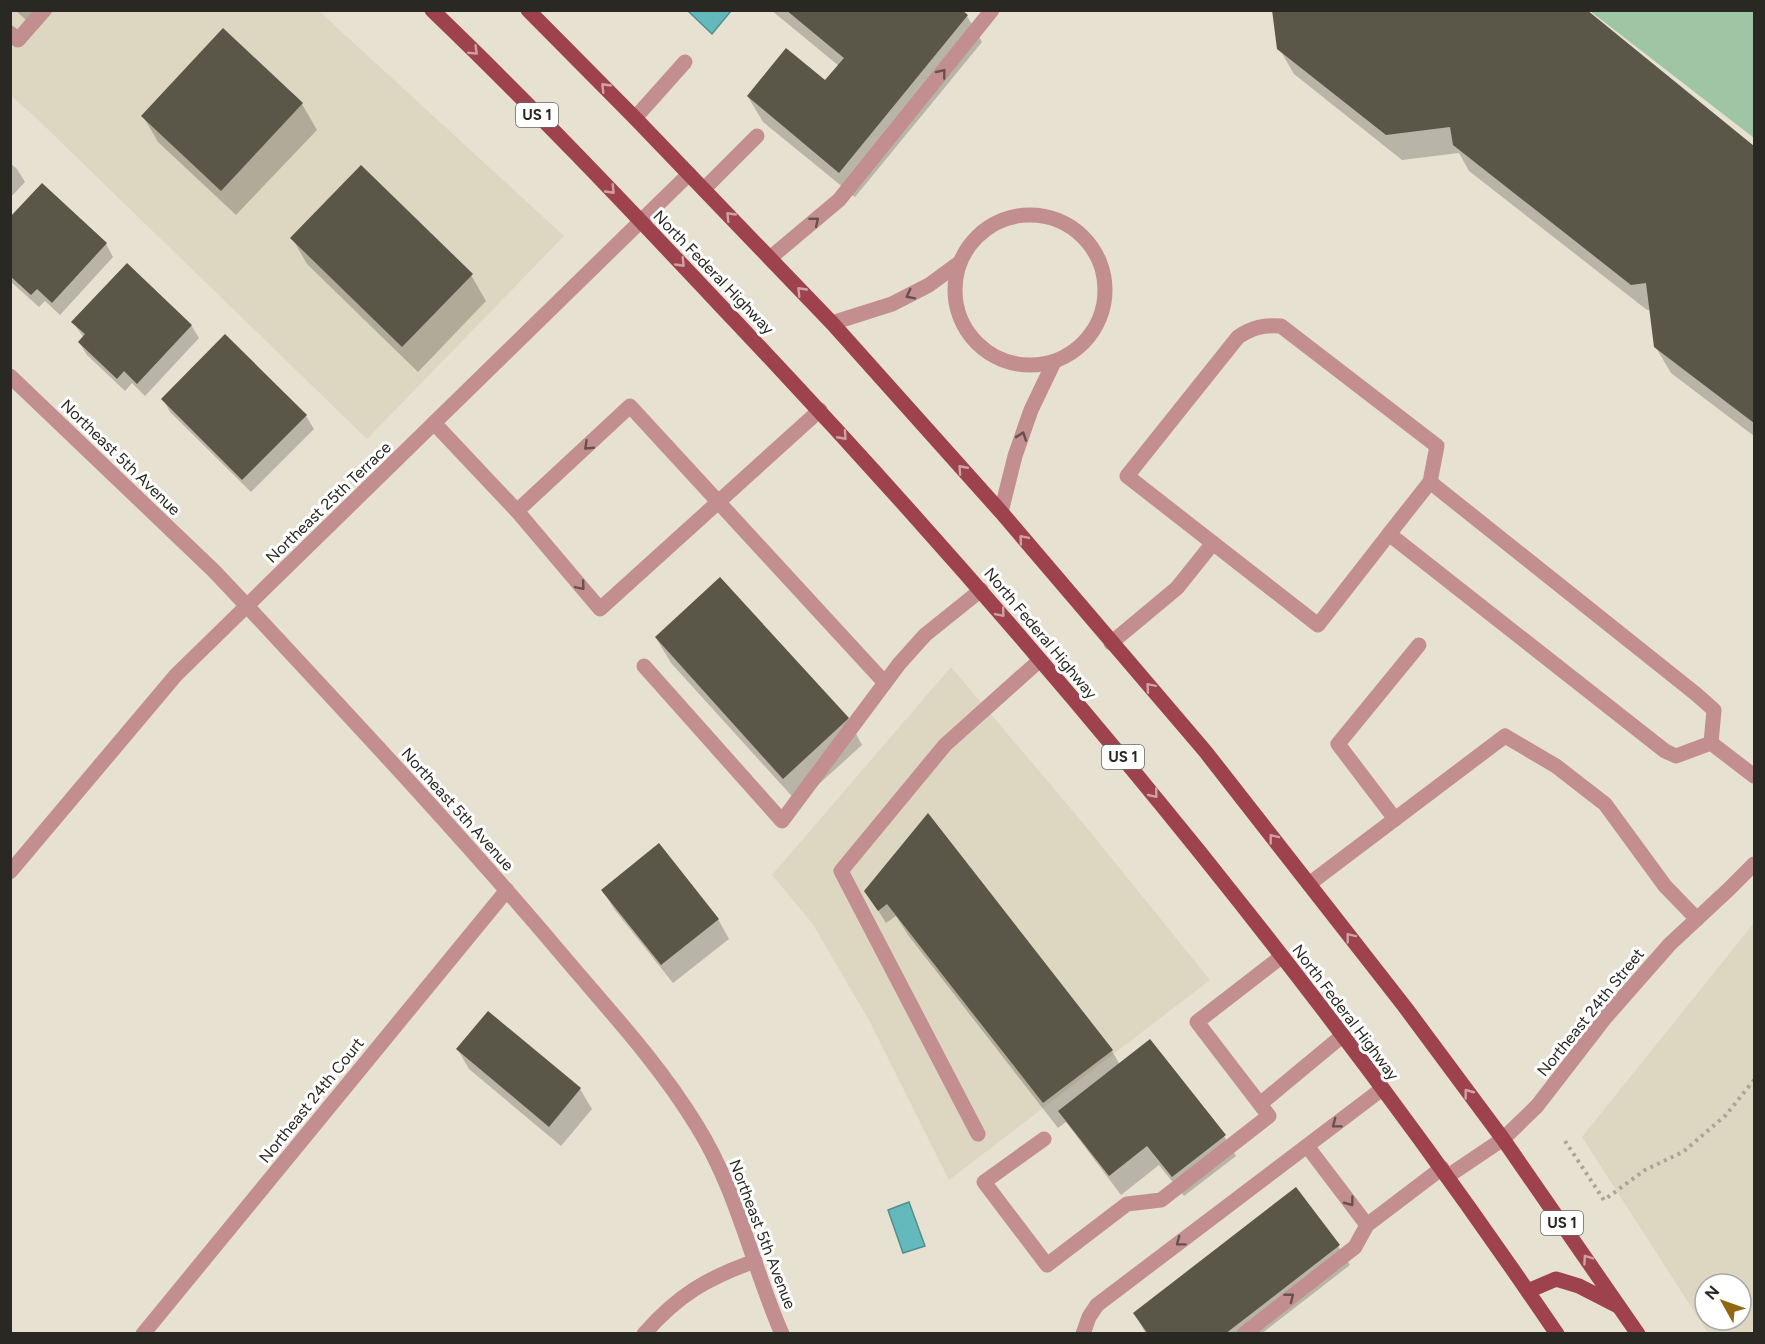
<svg xmlns="http://www.w3.org/2000/svg" width="1765" height="1344" viewBox="0 0 1765 1344" font-family="Figtree,sans-serif">
	<style>
		.built { fill: #ddd6c0; fill-rule: evenodd }
		.green { fill: #a0c5a4 }
		.water { fill: #64b9bc; stroke: #538e8e; stroke-width: 1.5 }
		.shadow { fill: #0003 }
		.building { fill: #5a5648 }
		.lines { fill: none; stroke-linecap: round; stroke-linejoin: round }
		.path { stroke: #a9a598; stroke-width: 4; stroke-dasharray: 3 4.5; stroke-linecap: butt }
		.minor { stroke: #c28e90; stroke-width: 15 }
		.major { stroke: #9e434d; stroke-width: 15 }
		.oneway { stroke: #cea1a6 }
		.oneway2 { stroke: #67514e }
		.labels { text-anchor: middle; stroke-width: 6; stroke-linejoin: round; paint-order: stroke }
		.shield { fill: #fff; stroke: #6a6864; stroke-width: 1.5 }
		.shield-label { font-size: 15px; font-weight: bold; fill: #2a2822 }
		.street-label { font-size: 16px; fill: #2a2822; stroke: #fff }
	</style>
	<rect width="100%" height="100%" fill="#e7e1d1"/>
	<g class="built">
		<path d="M10 11H319L564 236 367 439 32 114 11 96Z"/>
		<path d="M951 667 1083 823 1210 980 949 1180 870 1022 812 923 772 875Z"/>
		<path d="M1754 923V1333H1708L1582 1137ZM1705 1284H1741V1320H1705Z"/>
	</g>
	<path class="green" d="M1590 11H1754V138Z"/>
	<g class="water">
		<path d="M688 11H731L712 34Z"/>
		<path d="M909 1202 925 1246 903 1253 888 1210Z"/>
	</g>
	<g class="shadow">
		<path d="M15 10H54L37 30Z"/>
		<path d="M771 10H960L967 16 982 42 855 197 763 122 748 97 826 82 839 66Z"/>
		<path d="M1584 10 1754 148V436L1671 373 1655 346 1651 310H1647L1469 171 1459 153 1402 160 1294 74 1279 48Z"/>
		<path d="M223 30 302 104 317 130 236 215 158 142 143 116Z"/>
		<path d="M10 163 17 169 25 182 10 198Z"/>
		<path d="M10 219 106 244 113 257 60 315 45 301 39 307 10 281Z"/>
		<path d="M292 238 471 275 486 301 418 372 307 264Z"/>
		<path d="M73 322 191 325 199 338 145 396 132 383 125 391 87 355 79 342 84 338Z"/>
		<path d="M163 399 306 416 314 429 251 492 170 412Z"/>
		<path d="M656 638 848 719 862 745 798 803 671 663Z"/>
		<path d="M960 857 1112 1051 1120 1065 1224 1136 1236 1156 1184 1196 1159 1165 1121 1195 1066 1122 1058 1128 908 935 896 916 886 923 874 904Z"/>
		<path d="M603 890 718 919 729 939 673 983 614 909Z"/>
		<path d="M489 1013 580 1089 592 1109 561 1146 469 1069 458 1050Z"/>
		<path d="M1338 1246 1350 1265 1261 1334H1146L1135 1314Z"/>
	</g>
	<g class="building">
		<path d="M786 10H962L968 15 839 173 747 96 786 48 825 80 844 58Z"/>
		<path d="M1272 10H1587L1754 146V423L1654 347 1646 283 1631 285 1453 145 1450 127 1386 135 1277 49Z"/>
		<path d="M223 28 303 103 221 191 141 116Z"/>
		<path d="M361 165 473 274 402 347 290 238Z"/>
		<path d="M42 183 107 243 52 303 37 289 31 295 10 276V217Z"/>
		<path d="M127 263 192 325 137 384 124 371 117 379 78 342 85 334 71 322Z"/>
		<path d="M225 334 307 415 242 480 161 399Z"/>
		<path d="M720 577 849 718 783 779 655 637Z"/>
		<path d="M928 813 1113 1050 1043 1103 887 904 878 911 864 891Z"/>
		<path d="M659 843 719 919 661 965 601 890Z"/>
		<path d="M488 1011 581 1088 549 1127 456 1049Z"/>
		<path d="M1150 1039 1226 1135 1172 1177 1147 1146 1109 1176 1058 1111Z"/>
		<path d="M1296 1187 1340 1245 1225 1334H1148L1133 1313Z"/>
	</g>
	<g class="lines">
		<path class="path" d="M1565 1141 1604 1200 1645 1170 1683 1152 1726 1115 1754 1080"/>
		<g class="minor">
			<path d="M10 33 18 40 44 10"/>
			<path d="M635 118 685 62"/>
			<path d="M704 189 757 136"/>
			<circle cx="1030" cy="290" r="75"/>
			<path d="M770 258 839 200 992 10"/>
			<path d="M832 323 892 304 929 285 959 263"/>
			<path d="M10 376 214 571 247 606C352 719 458 832 558 950 606 1007 658 1062 697 1126 737 1190 752 1265 782 1334"/>
			<path d="M820 410 600 609 517 511 630 406 885 683"/>
			<path d="M434 423 517 511"/>
			<path d="M1430 482 1696 694 1714 710 1711 743 1676 756 1665 751 1389 534Z"/>
			<path d="M1001 512 1015 456 1031 410 1054 362"/>
			<path d="M1389 534 1318 625 1127 476 1238 337C1253 327 1263 325 1281 326L1437 446 1430 482"/>
			<path d="M1111 643 1177 588 1213 543"/>
			<path d="M644 666 782 821 899 664 925 635 981 590"/>
			<path d="M1711 743 1754 776"/>
			<path d="M1395 819 1338 744 1419 645"/>
			<path d="M10 872 176 675 689 174"/>
			<path d="M1309 884 1505 736 1556 766 1605 804 1665 886 1697 919"/>
			<path d="M1260 1104 1342 1036"/>
			<path d="M978 1134 841 871 945 745 1040 660"/>
			<path d="M1044 1139 984 1182 1047 1265 1127 1204 1161 1200 1269 1116 1197 1022 1281 957"/>
			<path d="M1307 1146 1367 1225"/>
			<path d="M1448 1176 1503 1139 1537 1106 1605 1018 1670 944 1728 890 1754 864"/>
			<path d="M143 1334 507 890"/>
			<path d="M644 1334C678 1295 707 1278 755 1261"/>
			<path d="M1083 1334 1089 1317 1097 1305 1382 1089"/>
			<path d="M1244 1334 1355 1247 1367 1225 1442 1168"/>
		</g>
		<g class="major">
			<path d="M432 10C531 105 625 204 719 304 1024 625 1308 967 1557 1334"/>
			<path d="M528 10 635 118 832 323 1001 512 1205 751 1405 1007 1503 1139 1638 1334"/>
			<path d="M1528 1291 1556 1279 1579 1286 1618 1306"/>
		</g>
	</g>
	<defs><path id="oneway-chevron" d="M-2-3.5L2.5 0L-2 3.5" fill="none" stroke-width="1.6" stroke-linecap="round" stroke-linejoin="round" transform="scale(1.5)"/></defs>
	<g class="oneway">
		<use href="#oneway-chevron" transform="translate(474 51) rotate(44)"/>
		<use href="#oneway-chevron" transform="translate(605 87) rotate(-134)"/>
		<use href="#oneway-chevron" transform="translate(611 190) rotate(46)"/>
		<use href="#oneway-chevron" transform="translate(730 216) rotate(-134)"/>
		<use href="#oneway-chevron" transform="translate(681 263) rotate(46)"/>
		<use href="#oneway-chevron" transform="translate(801 291) rotate(-134)"/>
		<use href="#oneway-chevron" transform="translate(843 436) rotate(48)"/>
		<use href="#oneway-chevron" transform="translate(962 469) rotate(-132)"/>
		<use href="#oneway-chevron" transform="translate(1023 539) rotate(-130)"/>
		<use href="#oneway-chevron" transform="translate(1001 613) rotate(50)"/>
		<use href="#oneway-chevron" transform="translate(1150 687) rotate(-131)"/>
		<use href="#oneway-chevron" transform="translate(1154 794) rotate(51)"/>
		<use href="#oneway-chevron" transform="translate(1273 838) rotate(-128)"/>
		<use href="#oneway-chevron" transform="translate(1350 937) rotate(-128)"/>
		<use href="#oneway-chevron" transform="translate(1468 1093) rotate(-127)"/>
		<use href="#oneway-chevron" transform="translate(1587 1259) rotate(-125)"/>
	</g>
	<g class="oneway2">
		<use href="#oneway-chevron" transform="translate(942 73) rotate(-51)"/>
		<use href="#oneway-chevron" transform="translate(815 221) rotate(-40)"/>
		<use href="#oneway-chevron" transform="translate(910 295) rotate(153)"/>
		<use href="#oneway-chevron" transform="translate(1022 436) rotate(-71)"/>
		<use href="#oneway-chevron" transform="translate(588 446) rotate(137)"/>
		<use href="#oneway-chevron" transform="translate(581 586) rotate(50)"/>
		<use href="#oneway-chevron" transform="translate(1336 1124) rotate(143)"/>
		<use href="#oneway-chevron" transform="translate(1350 1202) rotate(53)"/>
		<use href="#oneway-chevron" transform="translate(1180 1242) rotate(143)"/>
		<use href="#oneway-chevron" transform="translate(1290 1297) rotate(-38)"/>
	</g>
	<g class="labels">
		<g class="shield">
			<rect x="516" y="103" width="42" height="24" rx="4.5"/>
			<rect x="1102" y="745" width="42" height="24" rx="4.5"/>
			<rect x="1541" y="1211" width="42" height="24" rx="4.5"/>
		</g>
		<g class="shield-label">
			<text x="537" y="120">US 1</text>
			<text x="1123" y="762">US 1</text>
			<text x="1562" y="1228">US 1</text>
		</g>
		<g class="street-label">
			<text transform="translate(714 272) rotate(46)" y="6">North Federal Highway</text>
			<text transform="translate(121 457) rotate(44)" y="6">Northeast 5th Avenue</text>
			<text transform="translate(328 502) rotate(-44)" y="6">Northeast 25th Terrace</text>
			<text transform="translate(1041 633) rotate(50)" y="6">North Federal Highway</text>
			<text transform="translate(458 809) rotate(48)" y="6">Northeast 5th Avenue</text>
			<text transform="translate(1346 1012) rotate(53)" y="6">North Federal Highway</text>
			<text transform="translate(1590 1012) rotate(-51)" y="6">Northeast 24th Street</text>
			<text transform="translate(311 1100) rotate(-51)" y="6">Northeast 24th Court</text>
			<text transform="translate(763 1234) rotate(69)" y="6">Northeast 5th Avenue</text>
		</g>
	</g>
	<rect width="1765" height="1344" fill="none" stroke="#2a2822" stroke-width="24"/>
	<g transform="translate(1723 1302) rotate(310)"><circle r="28" fill="#ffffff" stroke="#aaa9a7" stroke-width="1.5"/>
	<path d="M0-4.5L10 22L0 15L-10 22Z" fill="#936712"/>
	<text y="-9" font-size="16" font-weight="bold" text-anchor="middle" fill="#2a2822">N</text>
	</g>
</svg>
